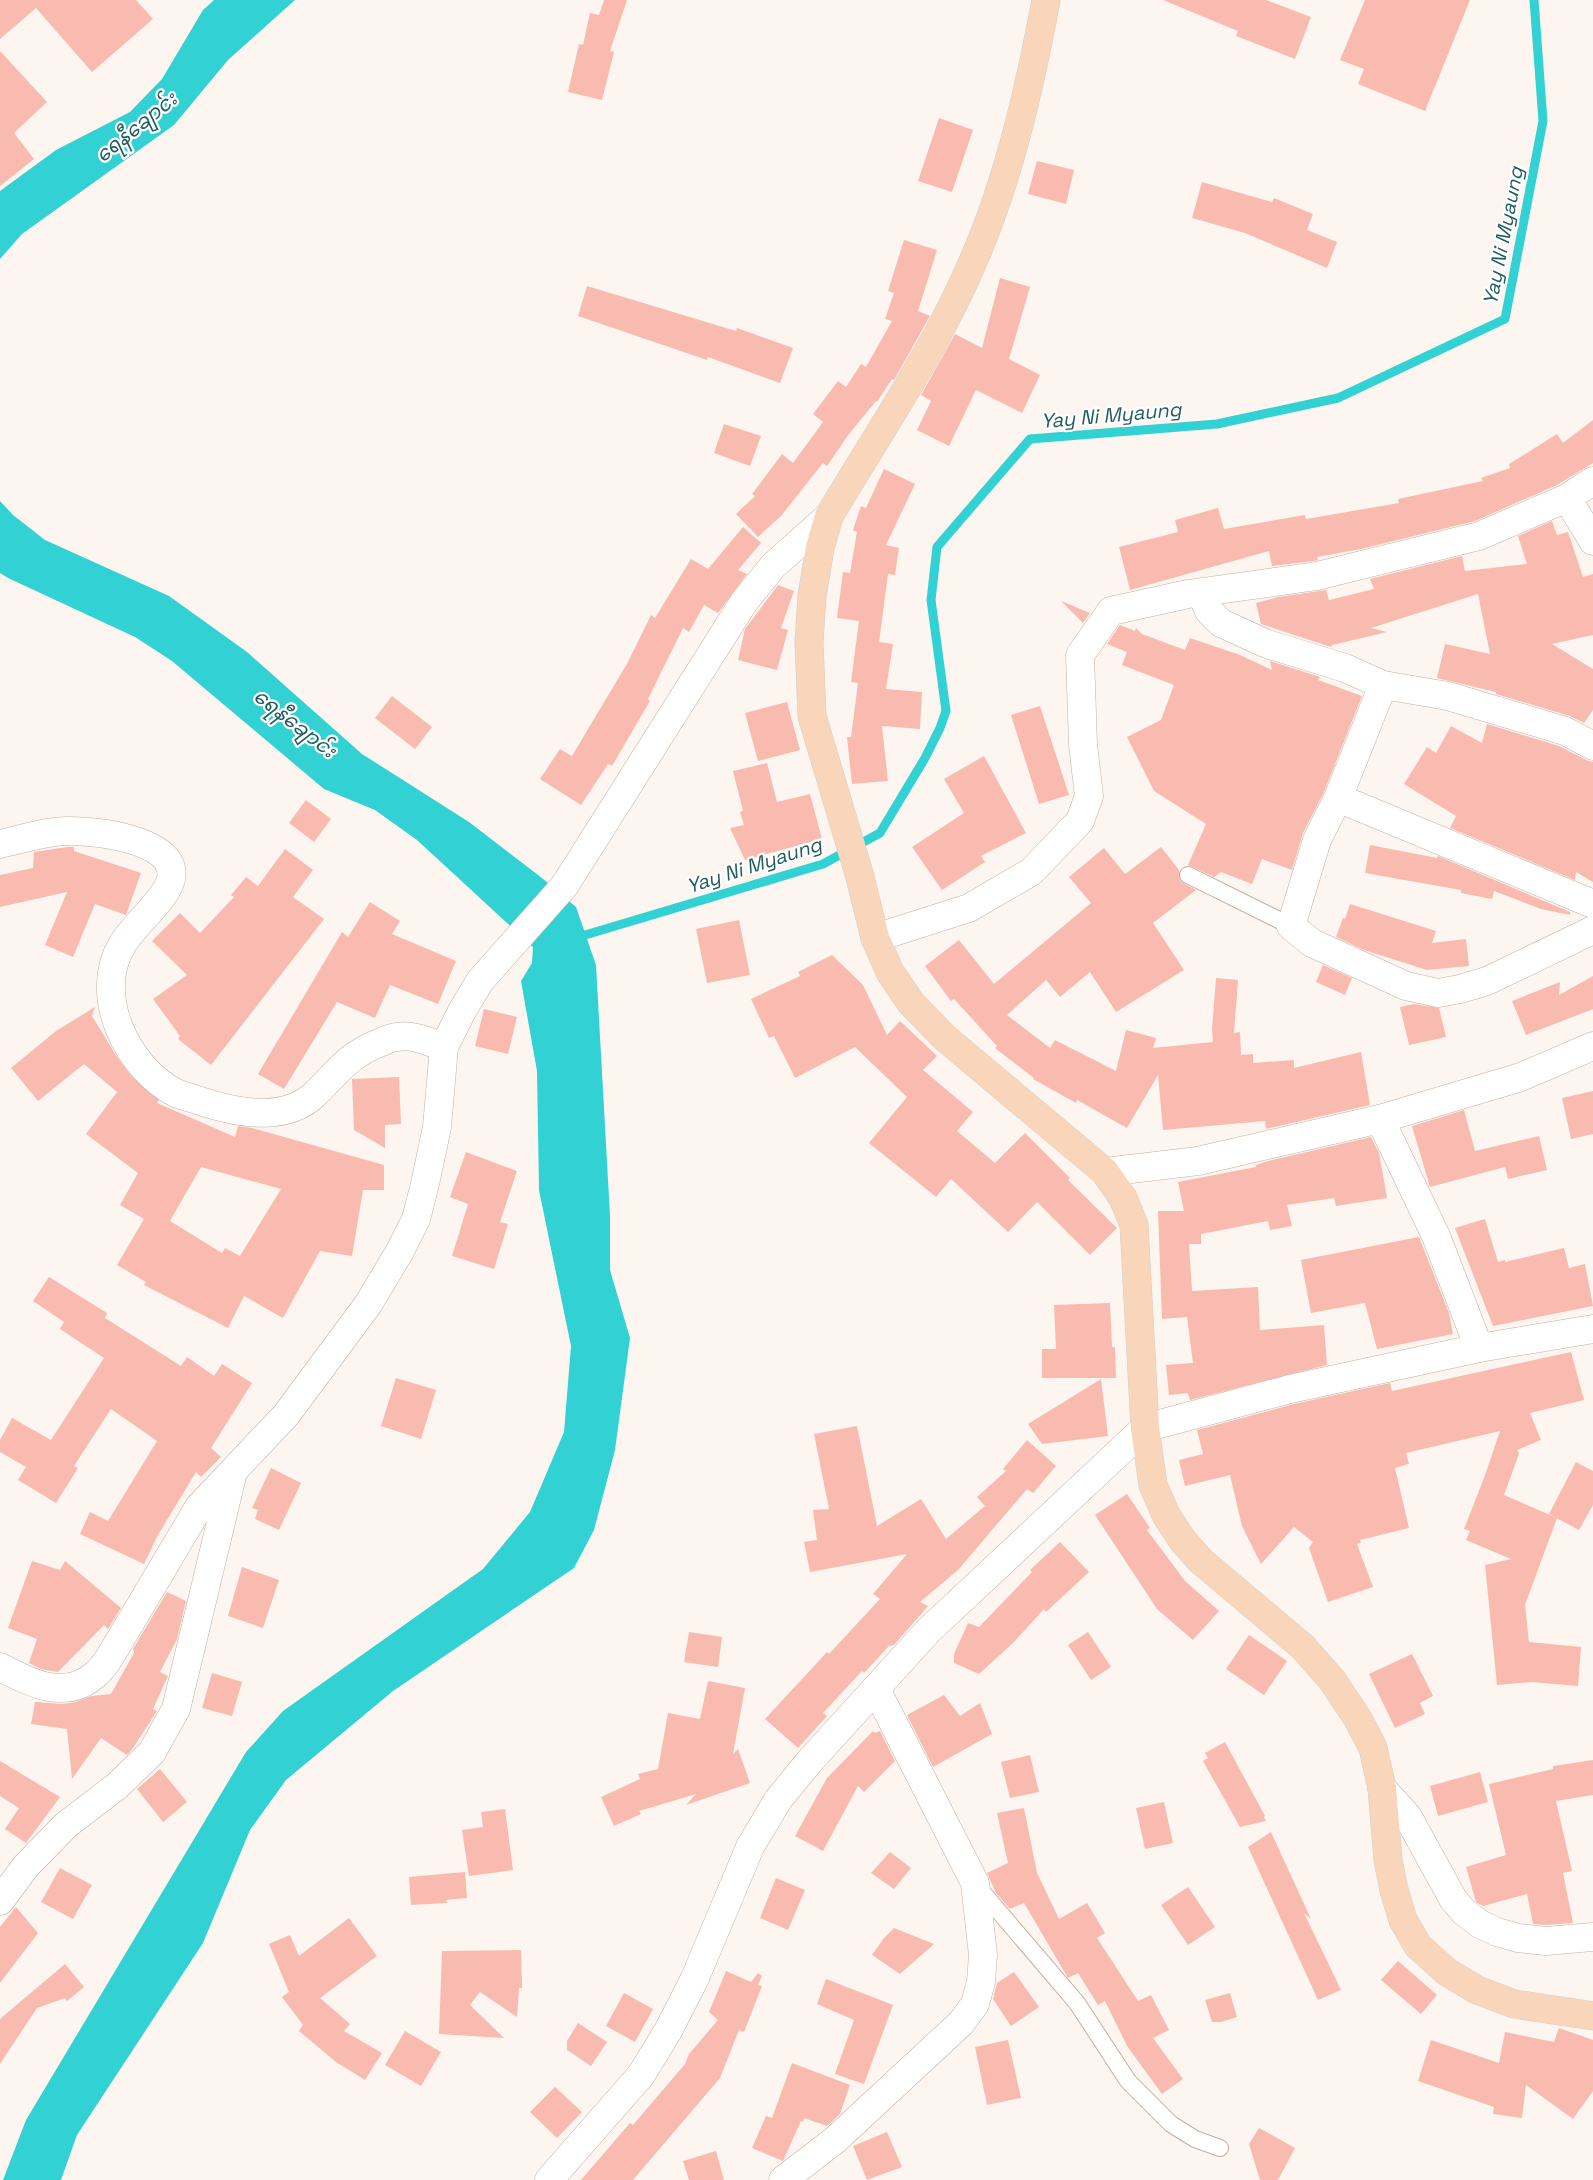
<svg xmlns="http://www.w3.org/2000/svg" width="1593" height="2180" viewBox="0 0 1593 2180" font-family="'Space Grotesk','Noto Sans Myanmar',sans-serif">
	<style>
		.water { fill: #32d1d3 }
		.lines { fill: none; stroke-linecap: round; stroke-linejoin: round }
		.stream { stroke: #32d1d3; stroke-width: 9 }
		.building { fill: #f9bbaf; fill-rule: evenodd }
		.service-casing { stroke: #c2b0a3; stroke-width: 18 }
		.minor-casing { stroke: #c2b0a3; stroke-width: 29 }
		.primary-casing { stroke: #d3d1d0; stroke-width: 29 }
		.service { stroke: #fff; stroke-width: 16 }
		.minor { stroke: #fff; stroke-width: 28 }
		.primary { stroke: #f9d5b9; stroke-width: 28 }
		.labels { text-anchor: middle; stroke-width: 4.5; stroke-linejoin: round; paint-order: stroke }
		.water-label { font-size: 20px; font-style: italic; fill: #205d5e; stroke: #fff }
	</style>
	<rect width="100%" height="100%" fill="#fdf5f0"/>
	<g class="water">
		<path d="M214 0H295L228 60 174 125 22 234 0 259V191L56 150 130 112 162 79 203 10Z"/>
		<path d="M0 501 13 515 45 540 169 596 247 652 362 754 469 822 542 878 576 907 596 965 610 1216V1270L630 1338 615 1450 594 1530 574 1568 393 1691 286 1780 250 1830 203 1943 77 2135 61 2180H3L26 2120 246 1752 283 1711 483 1569 530 1512 564 1432 571 1346 539 1190 537 1071 521 981 532 963 533 947 417 840 375 810 324 789 172 661 135 637 8 578 0 573Z"/>
	</g>
	<g class="lines">
		<path class="stream" d="M575 938 823 864 880 833 925 758 940 728 946 711 931 600 937 547 1030 439 1217 424 1338 398 1505 319 1543 121 1534 0"/>
	</g>
	<g class="building">
		<path d="M0 0H136L153 19 92 72 36 8 0 39Z"/>
		<path d="M604 0H627L610 51 614 52 602 100 568 92 579 44 583 45 590 13 599 15Z"/>
		<path d="M1163 0H1266L1311 17 1295 59 1236 36 1238 31Z"/>
		<path d="M1365 0H1470L1425 111 1358 84 1364 69 1340 60Z"/>
		<path d="M0 51 47 102 14 133 34 159 0 186Z"/>
		<path d="M939 118 973 130 952 192 918 181Z"/>
		<path d="M1037 161 1074 170 1066 204 1028 194Z"/>
		<path d="M1202 182 1272 202 1274 198 1313 214 1307 230 1337 242 1327 268 1245 233 1192 218Z"/>
		<path d="M904 240 937 250 918 311 930 316 894 380 892 379 877 402 876 401 849 434 827 466 823 463 781 516 758 537 736 514 755 496 752 494 782 454 793 463 823 422 813 414 838 381 846 387 861 364 866 367 892 321 885 319 894 293 888 291Z"/>
		<path d="M1000 278 1030 287 1009 359 1040 375 1022 413 976 390 949 446 917 430 931 401 921 395 955 334 982 348Z"/>
		<path d="M587 286 736 331 737 328 793 348 780 383 708 357 707 360 578 316Z"/>
		<path d="M1593 420V463L1557 485 1475 521 1361 549 1317 557 1318 560 1314 561 1272 566 1269 551 1130 590 1119 547 1178 532 1175 520 1218 508 1224 529 1305 515 1306 519 1399 503 1398 499 1483 481 1481 478 1510 468 1509 464 1557 434 1563 443Z"/>
		<path d="M724 424 761 436 750 466 714 453Z"/>
		<path d="M884 469 915 484 886 545 899 548 895 575 888 574 879 642 893 644 886 689 922 692 920 729 882 726 888 781 852 784 847 737H851L858 683 851 682 859 621 837 618 843 572 850 573 857 532 853 530 861 506 866 508Z"/>
		<path d="M1552 521 1557 535 1568 532 1583 577 1593 574V635L1552 644 1593 669V710L1584 723 1570 716 1496 694V692L1437 678 1445 644 1490 654 1478 594 1371 628 1387 632 1332 645 1331 647 1261 624 1256 603 1278 597 1326 590 1329 600 1374 589 1370 579 1462 556 1465 571 1527 564 1518 536Z"/>
		<path d="M743 527 761 543 738 570 747 574 718 613 704 605 689 632 683 628 648 699 650 701 612 766 608 764 581 805 540 779 560 749 572 756 628 662 651 615 655 618 691 559 708 569Z"/>
		<path d="M778 585 794 591 781 628 788 630 777 670 738 660 745 629Z"/>
		<path d="M1061 601 1090 613 1083 623Z"/>
		<path d="M1120 625 1135 631 1136 628 1142 634 1185 650 1190 638 1240 655 1272 670 1270 661 1320 677 1318 680 1362 696 1324 792 1303 833 1292 870 1262 859 1252 884 1221 872 1214 877 1188 865 1206 824 1154 791 1127 737 1161 720 1174 685 1122 665 1127 652 1107 644Z"/>
		<path d="M392 696 432 727 415 749 375 718Z"/>
		<path d="M787 702 800 750 758 761 745 713Z"/>
		<path d="M1040 706 1069 795 1039 804 1011 715Z"/>
		<path d="M1487 724 1559 746 1586 760 1593 762V882L1576 872 1575 880 1450 828 1456 816 1404 784 1427 747 1436 753 1451 726 1482 743Z"/>
		<path d="M984 756 1026 833 981 856 985 862 942 890 912 847 964 813 944 779Z"/>
		<path d="M767 763 777 802 810 794 822 839 745 860 730 828 744 825 740 812 743 811 733 771Z"/>
		<path d="M306 800 331 819 314 842 289 823Z"/>
		<path d="M1370 845 1437 858 1438 856 1570 912V915L1541 909 1494 891 1492 899 1461 893V890L1365 873Z"/>
		<path d="M68 847H74V851L141 873 126 915 95 904 73 957 45 945 67 892 0 907V875L33 868 34 852Z"/>
		<path d="M1161 847 1179 870 1180 881 1196 890 1153 923 1184 970 1116 1012 1090 972 1060 997 1046 980 1007 1015 1050 1048 1055 1040 1116 1071 1126 1030 1156 1038 1153 1048 1213 1042 1212 1029 1216 978 1238 980 1234 1033 1240 1032 1241 1055 1253 1054V1063L1294 1060V1068L1361 1052 1370 1105 1266 1129 1265 1121 1163 1130 1158 1075 1127 1128 1077 1100 1076 1103 1033 1079 1034 1078 995 1048 997 1046 954 999 951 1001 925 966 959 940 994 984 1091 903 1069 877 1104 848 1125 874Z"/>
		<path d="M285 849 313 870 293 897 324 919 211 1065 178 1039 180 1036 153 999 187 975 152 941 180 913 200 933 234 897 231 895 246 877 258 886Z"/>
		<path d="M370 902 400 921 392 934 456 961 438 1004 390 985 375 1018 337 1002 284 1089 258 1074 342 932 348 937Z"/>
		<path d="M1350 904 1436 931 1432 943 1466 939 1469 966 1427 970 1364 950 1336 937 1343 918 1345 919Z"/>
		<path d="M739 920 750 975 707 983 696 929Z"/>
		<path d="M832 955 863 985 887 1035 900 1021 937 1056 923 1070 973 1112 957 1131 995 1163 1025 1133 1070 1178 1068 1180 1117 1228 1090 1255 1037 1202 1008 1232 951 1179 936 1197 869 1143 907 1097 855 1047 795 1078 774 1036 769 1038 751 999 800 976 798 972Z"/>
		<path d="M1323 965 1352 978 1345 995 1316 982Z"/>
		<path d="M1593 976V1009L1526 1035 1512 1001 1560 982 1559 995Z"/>
		<path d="M1414 1004 1439 1008 1446 1037 1409 1045 1400 1007Z"/>
		<path d="M95 1007 92 1016 117 1057 132 1077 159 1100 157 1103 235 1137 238 1126 252 1128 384 1165V1190H363L352 1256 320 1251 283 1318 244 1296 228 1328 144 1285 146 1282 117 1265 144 1219 120 1205 138 1173 86 1134 117 1092 84 1064 38 1101 11 1068 56 1031ZM201 1167 281 1189 240 1256 225 1248 222 1253 170 1221Z"/>
		<path d="M484 1009 517 1017 508 1054 475 1046Z"/>
		<path d="M399 1077 401 1124 385 1125V1148L354 1130 352 1079Z"/>
		<path d="M1593 1091V1134L1571 1139 1562 1098Z"/>
		<path d="M1464 1110 1475 1151 1539 1136 1547 1170 1508 1179 1505 1167 1430 1187 1412 1126Z"/>
		<path d="M1371 1137 1379 1153 1387 1198 1336 1206 1334 1198 1287 1205 1292 1226 1270 1230 1268 1221 1201 1234V1244H1189L1192 1291 1258 1287 1260 1330 1324 1325 1327 1365 1190 1400 1188 1393 1169 1395 1166 1365 1193 1363 1187 1317 1162 1319 1158 1211H1184L1178 1182 1256 1167V1165L1268 1161Z"/>
		<path d="M466 1152 517 1171 500 1222 508 1224 494 1269 452 1256 468 1204 450 1197Z"/>
		<path d="M1485 1219 1498 1262 1505 1260V1262L1564 1248 1569 1268 1585 1264 1593 1306 1493 1326 1455 1228Z"/>
		<path d="M1419 1237 1449 1313 1453 1334 1377 1349 1365 1303 1311 1313 1301 1260Z"/>
		<path d="M49 1277 107 1313 105 1318 181 1366 187 1357 214 1376 222 1364 252 1383 211 1448 221 1457 201 1477 196 1472 158 1535 144 1564 80 1534 90 1512 108 1521 157 1441 111 1409 74 1466 78 1468 56 1503 18 1480 26 1467 0 1452V1440L12 1418 51 1440 104 1358 60 1329 64 1322 33 1301Z"/>
		<path d="M1110 1303 1112 1347H1115L1116 1378H1042V1349H1056L1054 1305Z"/>
		<path d="M1571 1352 1584 1400 1530 1413 1541 1440 1517 1450 1519 1454 1504 1495 1557 1518 1525 1605 1529 1642 1581 1647 1578 1686 1531 1682 1497 1685 1485 1565 1511 1559 1466 1540 1470 1531 1464 1529 1484 1478 1500 1431 1406 1453 1409 1464 1395 1468 1409 1528 1360 1540 1361 1543 1357 1544 1373 1587 1328 1602 1309 1548 1313 1542 1294 1527 1261 1564 1242 1526 1230 1475 1185 1486 1179 1460 1203 1454 1197 1430 1294 1404 1390 1383 1392 1391Z"/>
		<path d="M396 1378 436 1390 421 1439 381 1426Z"/>
		<path d="M1101 1379 1108 1436 1042 1444 1028 1424Z"/>
		<path d="M857 1426 877 1526 921 1499 946 1539 985 1506 977 1497 1006 1471 1003 1469 1027 1440 1056 1466 1033 1493 1027 1489 958 1570 920 1602 928 1606 894 1645 889 1646 864 1673 862 1671 823 1713 827 1716 798 1748 765 1719 827 1652 829 1654 880 1599 873 1594 907 1554 810 1572 804 1542 817 1540 813 1510 829 1509 814 1434Z"/>
		<path d="M1576 1462 1593 1471V1505L1579 1530 1549 1514Z"/>
		<path d="M271 1468 301 1483 279 1530 255 1519 258 1510 252 1508Z"/>
		<path d="M1127 1494 1150 1528 1147 1530 1185 1581 1219 1611 1193 1640 1157 1609 1095 1515Z"/>
		<path d="M1060 1542 1089 1572 1046 1612 1044 1609 1014 1642 979 1674 954 1663V1654L968 1623 979 1627 1032 1572 1030 1570Z"/>
		<path d="M32 1561 60 1570 65 1561 121 1608 108 1629 104 1625 58 1672 41 1669 29 1663 37 1639 8 1628Z"/>
		<path d="M242 1567 279 1580 263 1628 228 1616Z"/>
		<path d="M167 1592 186 1601 177 1639 160 1672 168 1676 153 1709 157 1711 133 1748 127 1755 101 1738 72 1779 67 1729 31 1724 35 1702 63 1704 76 1702 91 1696 111 1694 134 1653 133 1649Z"/>
		<path d="M689 1632 722 1637 718 1667 684 1662Z"/>
		<path d="M1088 1632 1111 1667 1091 1680 1068 1645Z"/>
		<path d="M1249 1635 1287 1661 1264 1695 1226 1669Z"/>
		<path d="M1412 1654 1433 1696 1420 1703 1425 1714 1395 1728 1369 1674Z"/>
		<path d="M212 1673 242 1682 232 1716 202 1708Z"/>
		<path d="M708 1681 745 1688 733 1754 738 1749 750 1783 686 1805 696 1794 639 1811 641 1814 614 1826 601 1797 640 1779 638 1774 658 1769 668 1713 700 1719Z"/>
		<path d="M944 1695 960 1716 980 1703 992 1734 933 1767 907 1715Z"/>
		<path d="M873 1731 875 1733 880 1731 895 1761 864 1792 858 1786 823 1851 795 1836 827 1778Z"/>
		<path d="M1225 1742 1265 1816 1264 1817 1266 1821 1240 1827 1203 1761 1208 1758 1205 1753Z"/>
		<path d="M1030 1755 1039 1792 1010 1798 1001 1762Z"/>
		<path d="M1593 1760V1795L1556 1801 1572 1871 1563 1873 1573 1923 1546 1925 1533 1924 1527 1894 1483 1906 1476 1902 1466 1867 1506 1855 1489 1784 1553 1769V1766Z"/>
		<path d="M0 1761 60 1797 26 1843 5 1829 19 1808 0 1796Z"/>
		<path d="M160 1769 187 1802 163 1822 137 1789Z"/>
		<path d="M1480 1772 1488 1802 1438 1816 1430 1786Z"/>
		<path d="M1164 1802 1173 1843 1145 1849 1136 1808Z"/>
		<path d="M1024 1808 1037 1873 1059 1919 1087 1903 1105 1933 1097 1938 1138 2001 1151 1995 1169 2030 1153 2038 1183 2079 1162 2094 1127 2046 1105 2001 1098 2005 1078 1973 1068 1978 1024 1903 1010 1909 996 1893 987 1873 1008 1863 997 1813Z"/>
		<path d="M505 1809 513 1870 469 1876 462 1830 483 1827 481 1812Z"/>
		<path d="M1271 1832 1311 1919 1304 1913 1341 1990 1318 2000 1248 1847Z"/>
		<path d="M890 1852 911 1868 894 1889 871 1873Z"/>
		<path d="M60 1868 92 1885 73 1919 41 1902Z"/>
		<path d="M465 1872 467 1898 446 1900 447 1903 411 1905 409 1877Z"/>
		<path d="M776 1878 805 1890 788 1930 760 1918Z"/>
		<path d="M1188 1887 1215 1927 1188 1945 1161 1905Z"/>
		<path d="M16 1907 38 1933 0 1983V1927Z"/>
		<path d="M349 1918 377 1956 320 1998 350 2024 344 2031 382 2053 365 2080 336 2062 299 2031 303 2025 282 1997 289 1992 269 1944 290 1935 299 1956Z"/>
		<path d="M894 1928 934 1944 900 1974 872 1955 884 1938Z"/>
		<path d="M521 1950 522 1988H519L517 2017 480 1992 470 2005 504 2038 439 2034 442 1951Z"/>
		<path d="M1398 1961 1437 1995 1421 2014 1381 1980Z"/>
		<path d="M65 1964 84 1987 67 2001 65 1998 37 2008 0 2064V2019Z"/>
		<path d="M726 1971 751 1982 758 1973 762 1976 758 1985 762 1986 744 2032 739 2030 720 2078 633 2180H581L630 2123 633 2125 685 2064 689 2054 718 2020 709 2012Z"/>
		<path d="M1014 1972 1039 2007 1011 2026 993 1999 997 1983Z"/>
		<path d="M826 1979 893 2005 864 2084 835 2074 854 2020 817 2004Z"/>
		<path d="M624 1993 653 2009 635 2042 606 2026Z"/>
		<path d="M1230 1993 1237 2017 1221 2022H1212L1205 2000Z"/>
		<path d="M578 2023 607 2042 591 2066 567 2050V2041Z"/>
		<path d="M1559 2028 1593 2040V2091L1573 2119 1526 2085 1522 2118 1493 2114 1494 2107 1418 2081 1431 2040 1499 2063 1505 2032 1554 2042Z"/>
		<path d="M405 2031 441 2052 421 2086 385 2065Z"/>
		<path d="M1008 2040 1021 2098 987 2105 975 2047Z"/>
		<path d="M792 2063 850 2085 840 2114 827 2126 804 2118 803 2122 801 2121 783 2161 752 2148 766 2116 772 2118Z"/>
		<path d="M555 2087 582 2112 557 2138 530 2112Z"/>
		<path d="M1259 2128 1295 2148 1278 2180H1260L1249 2144Z"/>
		<path d="M887 2132 902 2167 867 2180 853 2146Z"/>
		<path d="M716 2151 724 2180H689L683 2161Z"/>
	</g>
	<g class="lines">
		<g class="service-casing">
			<g id="service">
				<path d="M1188 875 1291 926"/>
				<path d="M978 1887 1077 2003 1128 2081 1171 2124 1195 2139 1220 2148"/>
			</g>
		</g>
		<g class="minor-casing">
			<g id="minor">
				<path d="M1567 498 1593 541"/>
				<path d="M1201 593 1209 611 1221 623 1267 644 1345 668 1383 685 1448 696 1565 731 1593 746"/>
				<path d="M1383 685 1338 798 1317 840 1291 926 1312 943 1406 986 1438 993 1460 989 1487 981 1593 930"/>
				<path d="M1338 798 1593 904"/>
				<path d="M0 844C18 840 37 834 55 832 82 828 180 837 171 879 167 899 133 925 122 945 92 995 127 1068 176 1093 182 1096 190 1097 197 1100 233 1112 284 1124 315 1094 338 1072 347 1056 379 1043 385 1041 391 1037 397 1037 413 1034 429 1042 444 1047"/>
				<path d="M875 938 969 908 1031 872 1080 821 1089 796 1083 745 1080 655 1111 611 1188 594 1317 576 1479 536 1567 498 1593 481"/>
				<path d="M1380 1119 1436 1236 1479 1348"/>
				<path d="M1105 1172 1198 1161 1380 1119 1521 1077 1593 1046"/>
				<path d="M0 1667C31 1683 67 1702 97 1673 104 1667 109 1658 114 1650L199 1507 286 1415 369 1303 400 1251 416 1219 425 1184 437 1127 444 1047 462 1011 480 981 565 885 744 602 773 566 829 516"/>
				<path d="M1382 1788 1408 1817 1453 1899 1464 1912 1480 1924 1497 1932 1518 1938 1546 1941 1593 1937"/>
				<path d="M0 1901 26 1866 66 1825 117 1786 152 1752 176 1709 233 1472"/>
				<path d="M549 2180 641 2075 668 2031 695 1978 750 1847 778 1800 809 1762 928 1631 1145 1428 1290 1389 1479 1348 1593 1329"/>
				<path d="M783 2180 835 2140 961 2023 975 2004 981 1982 983 1955 975 1883 876 1689"/>
			</g>
		</g>
		<g class="primary-casing">
			<path id="primary" d="M1046 0C1030 86 1009 179 974 259 937 347 878 434 829 516L820 548 812 596 809 642 812 716 860 877 875 938 890 972 911 1003 944 1037 1105 1172 1123 1198 1134 1225 1145 1428 1153 1485 1166 1515 1183 1541 1201 1561 1303 1647 1332 1680 1358 1719 1373 1748 1382 1788 1388 1860 1394 1890 1403 1920 1418 1946 1447 1972 1477 1990 1514 2004 1593 2016"/>
		</g>
		<use href="#service" class="service"/>
		<use href="#minor" class="minor"/>
		<use href="#primary" class="primary"/>
	</g>
	<g class="labels">
		<g class="water-label">
			<text transform="translate(136 127) rotate(-39)" y="7">ရေနီချောင်း</text>
			<text transform="translate(1503 236) rotate(-79)" y="7">Yay Ni Myaung</text>
			<text transform="translate(1111 415) rotate(-5)" y="7">Yay Ni Myaung</text>
			<text transform="translate(295 723) rotate(38)" y="7">ရေနီချောင်း</text>
			<text transform="translate(754 865) rotate(-18)" y="7">Yay Ni Myaung</text>
		</g>
	</g>
</svg>
